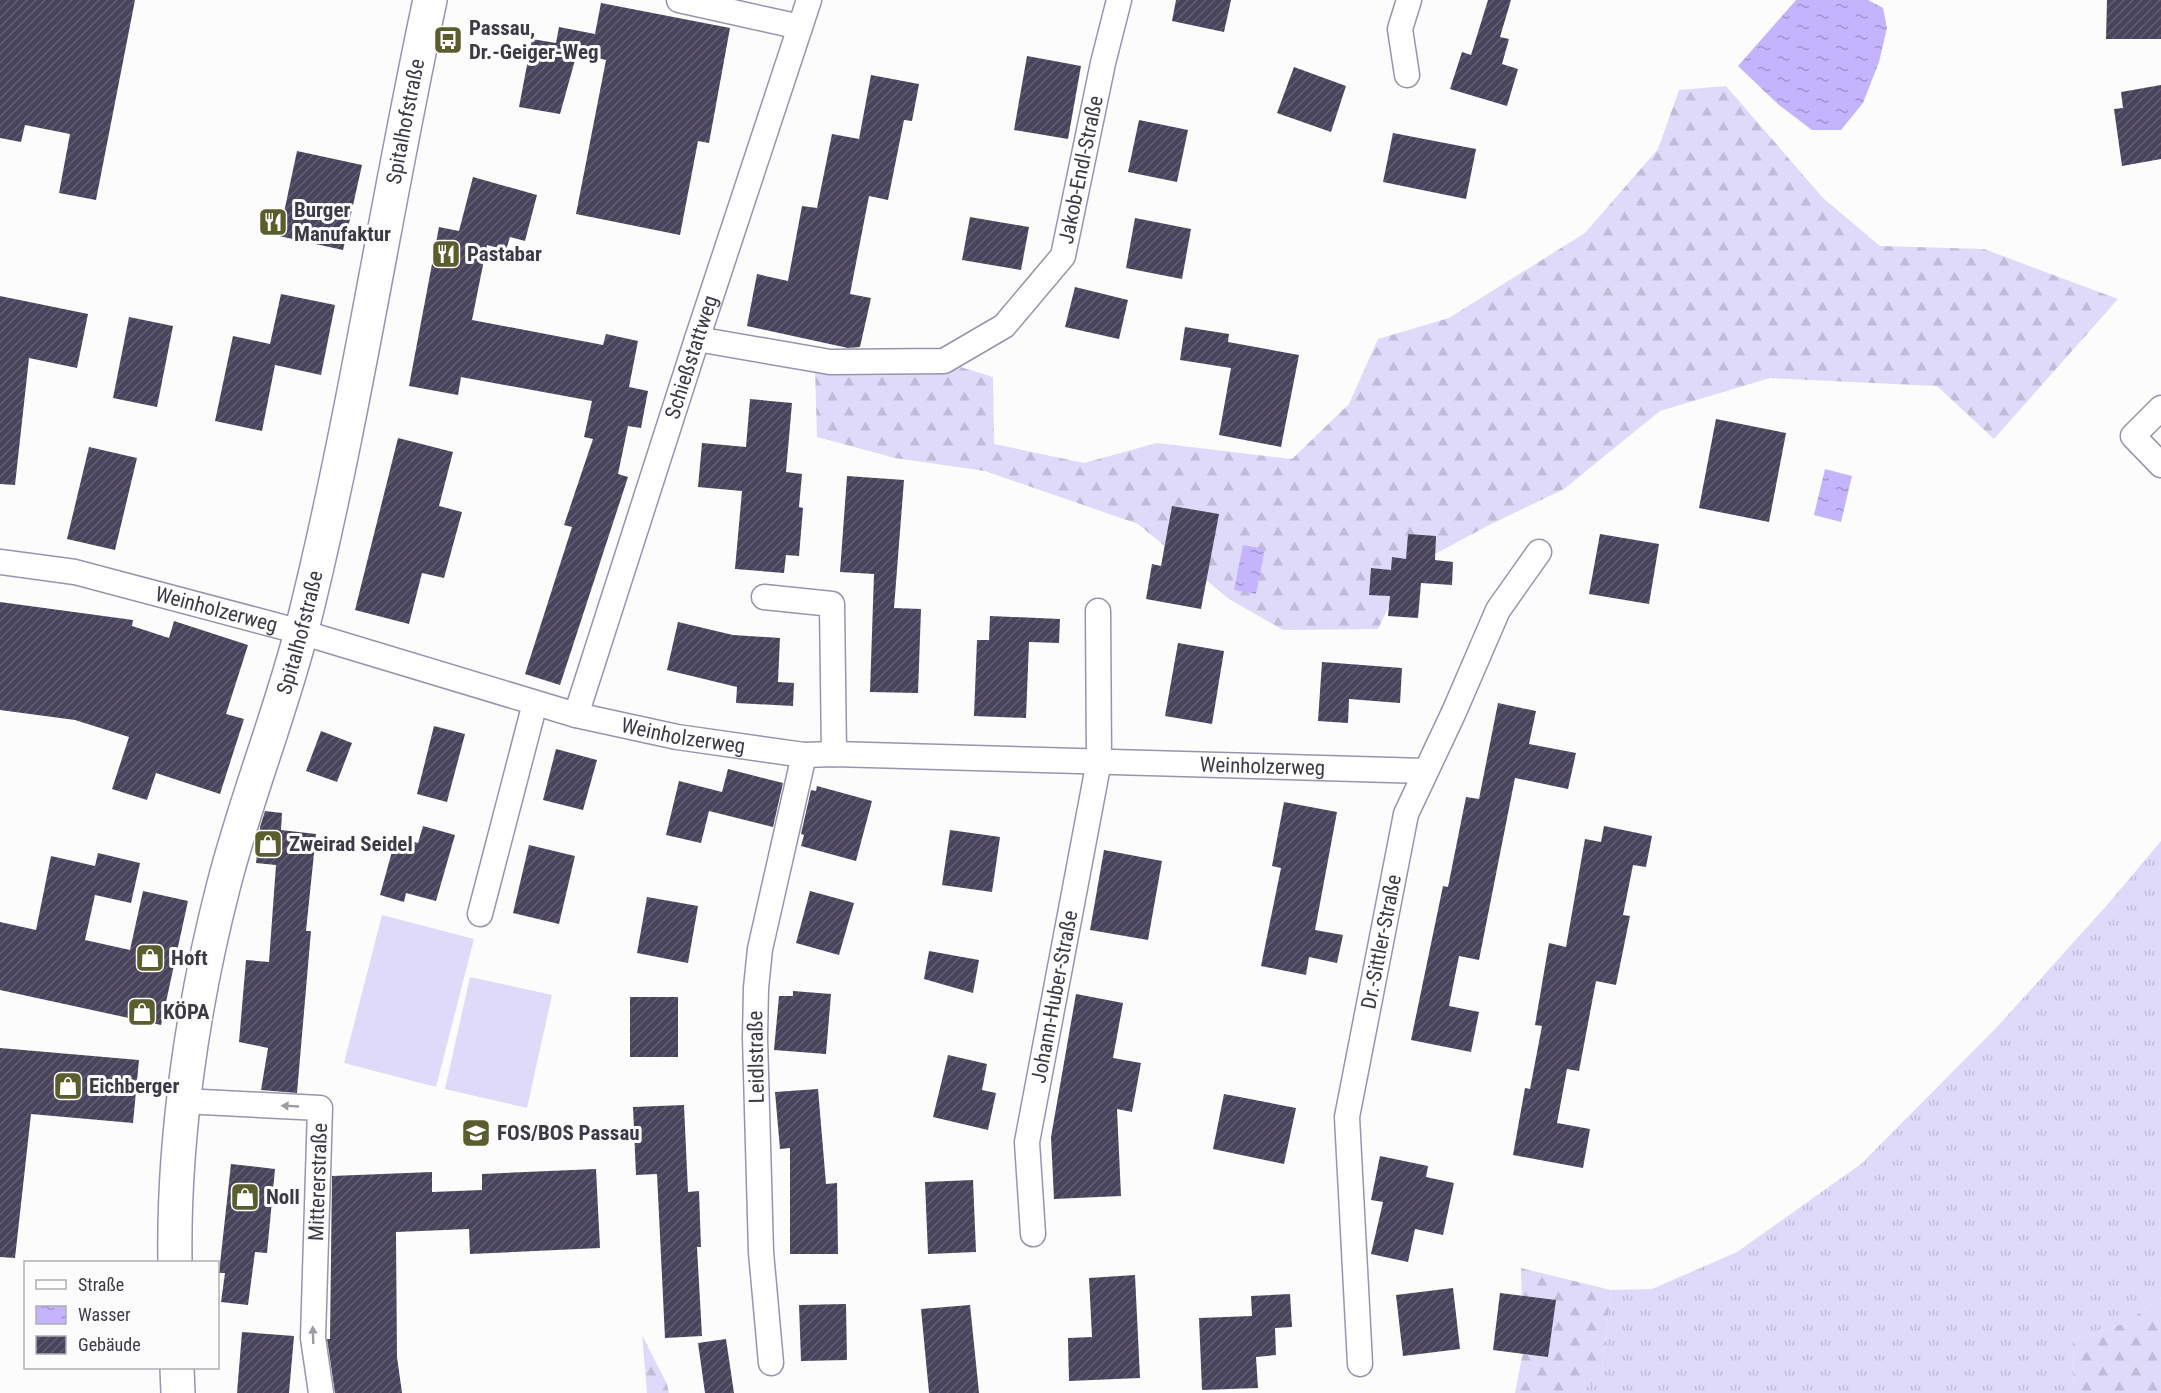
<svg xmlns="http://www.w3.org/2000/svg" width="2161" height="1393" viewBox="0 0 2161 1393" font-family="'Roboto Condensed',sans-serif">
	<style>
		.grass { fill: url(#grass-tufts) }
		.forest { fill: url(#forest-firs) }
		.pitch { fill: #dfdaf9 }
		.water { fill: url(#water-ripples) }
		.building { fill: url(#building-hatch) }
		.lines { fill: none; stroke-linecap: round; stroke-linejoin: round }
		.street-casing { stroke: #9893af; stroke-width: 27 }
		.secondary-casing { stroke: #9893af; stroke-width: 36 }
		.street { stroke: #fff; stroke-width: 24 }
		.secondary { stroke: #fff; stroke-width: 33 }
		.oneway { fill: #9e9ca2 }
		.labels { text-anchor: middle; stroke-width: 6; stroke-linejoin: round; paint-order: stroke }
		.poi-label { font-size: 21px; font-weight: bold; fill: #3c3a46; stroke: #fcfcfc; text-anchor: start }
		.street-label { font-size: 21px; fill: #3c3a46; stroke: #fcfcfc }
	</style>
	<defs>
		<pattern id="grass-tufts" width="24" height="20" patternUnits="userSpaceOnUse" patternTransform="scale(1.5)"><rect width="24" height="20" fill="#dfdaf9"/><path d="M3 7l-1-3M5 7V3M7 7l1-3M15 17l-1-3M17 17v-4M19 17l1-3" fill="none" stroke="#c0bcd7"/></pattern>
		<pattern id="forest-firs" width="22" height="20" patternUnits="userSpaceOnUse" patternTransform="scale(1.5)"><rect width="22" height="20" fill="#dfdaf9"/><path d="M5 1l3.5 6h-7zM16 11l3.5 6h-7z" fill="#c0bcd7"/></pattern>
		<pattern id="water-ripples" width="26" height="14" patternUnits="userSpaceOnUse" patternTransform="scale(1.5)"><rect width="26" height="14" fill="#c3b4fd"/><path d="M2 4q2-2 4 0t4 0M15 11q2-2 4 0t4 0" fill="none" stroke="#a093cf"/></pattern>
		<pattern id="building-hatch" width="6" height="6" patternUnits="userSpaceOnUse" patternTransform="scale(1.5)"><rect width="6" height="6" fill="#49445c"/><path d="M-1 1l2-2M0 6l6-6M5 7l2-2" fill="none" stroke="#625e72"/></pattern>
	</defs>
	<rect width="100%" height="100%" fill="#fcfcfc"/>
	<path class="grass" d="M2161 841V1298L2125 1323 2073 1340 2074 1393H1584L1582 1390 1601 1376 1611 1290 1652 1289 1737 1252 1861 1164 1997 1027 2108 904Z"/>
	<g class="forest">
		<path d="M1726 86 1823 198 1880 246 1984 249 2118 299 1994 439 1937 386 1770 378 1660 411 1564 489 1491 524 1407 569 1378 629 1283 630 1229 599 1138 524 985 471 895 458 817 437 815 367 954 365 993 377 994 444 1084 463 1157 443 1292 459 1349 404 1378 339 1449 318 1585 233 1658 149 1679 90Z"/>
		<path d="M1521 1268 1611 1290 1601 1376 1583 1390 1584 1393H1515L1523 1352Z"/>
		<path d="M2161 1298V1393H2074L2073 1340 2125 1323Z"/>
		<path d="M642 1335 667 1384 669 1393H647Z"/>
	</g>
	<g class="pitch">
		<path d="M382 915 474 939 436 1087 344 1063Z"/>
		<path d="M470 977 552 995 527 1108 445 1089Z"/>
	</g>
	<g class="water">
		<path d="M1796 0H1868L1883 8 1887 28 1879 62 1863 103 1841 130H1812L1779 105 1738 66Z"/>
		<path d="M1825 469 1852 476 1841 522 1814 515Z"/>
		<path d="M1243 545 1265 549 1256 594 1234 590Z"/>
	</g>
	<g class="building">
		<path d="M0 0H135L96 200 59 193 70 134 25 125 21 142 0 138Z"/>
		<path d="M1176 0H1231L1224 32 1172 21Z"/>
		<path d="M1488 0H1511L1500 37 1509 39 1502 64 1518 69 1507 106 1450 89 1462 52 1471 55Z"/>
		<path d="M2107 0H2161V39H2106Z"/>
		<path d="M601 3 730 28 709 143 698 141 680 235 576 214 606 60 577 53 560 114 519 107 532 39 556 43 559 27 595 34Z"/>
		<path d="M1027 56 1081 66 1068 139 1014 130Z"/>
		<path d="M1294 67 1346 86 1331 132 1277 113Z"/>
		<path d="M871 75 919 84 912 121 904 120 888 200 869 196 850 294 871 298 860 347 848 348 747 326 757 274 788 281 802 206 817 208 832 134 859 139Z"/>
		<path d="M2161 85V159L2122 166 2114 109 2123 108 2121 92Z"/>
		<path d="M1139 120 1188 130 1177 182 1128 172Z"/>
		<path d="M1393 133 1476 149 1466 199 1383 182Z"/>
		<path d="M297 151 362 165 343 250 279 236Z"/>
		<path d="M473 177 537 195 525 241 510 237 506 250 487 245 472 320 603 345 606 334 638 341 629 387 648 391 641 428 628 426 618 474 628 477 560 685 525 674 572 527 564 525 593 439 584 437 592 401 461 377 458 395 409 386 439 227 459 231Z"/>
		<path d="M970 217 1029 227 1021 270 962 260Z"/>
		<path d="M1135 218 1191 229 1182 279 1126 268Z"/>
		<path d="M1075 287 1128 300 1119 339 1065 327Z"/>
		<path d="M281 294 335 305 321 375 275 365 262 431 215 421 233 336 270 344Z"/>
		<path d="M0 296 88 314 77 368 29 358 15 485 0 484Z"/>
		<path d="M129 317 173 326 157 407 113 398Z"/>
		<path d="M1185 327 1229 334 1228 342 1299 355 1281 447 1219 435 1231 368 1180 360Z"/>
		<path d="M750 399 792 403 786 472 802 474 799 507 803 508 799 556 786 555 784 573 735 569 742 491 698 487 702 443 746 447Z"/>
		<path d="M1716 419 1786 433 1769 522 1699 508Z"/>
		<path d="M398 438 453 452 439 506 462 512 444 578 422 573 409 624 355 610Z"/>
		<path d="M89 447 137 458 115 550 67 539Z"/>
		<path d="M847 476 904 480 894 608 921 609 918 693 870 692 874 574 840 572Z"/>
		<path d="M1172 506 1219 514 1201 609 1146 599 1152 564 1161 566Z"/>
		<path d="M1408 534 1436 536 1435 560 1453 562 1452 585 1421 583 1418 618 1388 616 1390 596 1369 595 1371 568 1391 570 1392 557 1406 559Z"/>
		<path d="M1600 534 1659 544 1649 604 1589 594Z"/>
		<path d="M0 602 133 620 132 626 169 638 174 621 248 645 226 714 244 719 220 794 156 773 147 800 112 789 129 737 75 720 0 710Z"/>
		<path d="M990 616 1060 619 1059 643 1029 642 1026 718 974 716 977 640H989Z"/>
		<path d="M678 622 733 635 780 638 778 682 794 683 793 706 736 703 737 687 667 670Z"/>
		<path d="M1178 643 1224 651 1212 724 1165 716Z"/>
		<path d="M1322 662 1402 668 1400 703 1349 699 1348 723 1318 721Z"/>
		<path d="M1498 703 1536 711 1529 744 1576 753 1568 789 1515 778 1479 960 1459 956 1449 1006 1479 1012 1471 1052 1411 1040 1443 886 1448 887 1466 797 1479 799Z"/>
		<path d="M434 726 465 734 447 802 417 794Z"/>
		<path d="M321 731 352 743 337 782 306 771Z"/>
		<path d="M556 749 597 760 583 810 543 800Z"/>
		<path d="M728 769 783 783 773 827 709 811 701 843 666 835 679 781 722 792Z"/>
		<path d="M817 786 872 801 856 861 801 846 804 835 801 834 811 790 816 791Z"/>
		<path d="M1284 802 1337 812 1315 930 1343 935 1337 963 1309 957 1306 975 1261 966 1281 868 1272 866Z"/>
		<path d="M265 811 282 813 281 830 316 834 306 931H311L297 1093 261 1090 268 1048 239 1042 246 960 269 962 276 865 256 863 260 827Z"/>
		<path d="M423 826 455 835 436 901 406 893 404 902 380 895 396 837 418 843Z"/>
		<path d="M1604 826 1652 836 1646 867 1633 865 1623 915 1630 916 1616 985 1596 981 1579 1071 1567 1069 1557 1123 1590 1129 1583 1168 1513 1155 1525 1088 1530 1089 1542 1026 1535 1025 1549 943 1566 947 1585 839 1601 842Z"/>
		<path d="M950 830 1000 837 992 892 942 885Z"/>
		<path d="M529 845 575 856 559 924 513 913Z"/>
		<path d="M1104 850 1162 861 1148 940 1090 930Z"/>
		<path d="M98 853 140 863 131 903 95 895 85 940 130 950 143 891 188 901 161 1025 0 990V922L36 930 51 856 95 866Z"/>
		<path d="M810 891 854 903 839 955 796 943Z"/>
		<path d="M647 897 698 906 688 963 637 953Z"/>
		<path d="M929 951 979 960 973 993 924 979Z"/>
		<path d="M793 991 831 994 826 1054 774 1050 779 996H793Z"/>
		<path d="M1076 994 1123 1003 1113 1058 1141 1063 1132 1112 1117 1109 1121 1196 1054 1199 1051 1137Z"/>
		<rect x="630" y="997" width="48" height="60"/>
		<path d="M0 1048 139 1060 133 1123 31 1114 15 1258 0 1257Z"/>
		<path d="M948 1055 987 1064 982 1090 996 1093 988 1130 933 1117Z"/>
		<path d="M818 1089 826 1184 837 1183 838 1254H790V1148L780 1149 775 1092Z"/>
		<path d="M1224 1094 1296 1108 1284 1164 1213 1149Z"/>
		<path d="M684 1105 688 1192 699 1191 701 1247H697L702 1336 665 1338 657 1174 636 1175 633 1107Z"/>
		<path d="M1380 1156 1428 1166 1426 1177 1454 1183 1443 1235 1415 1229 1408 1262 1371 1254 1383 1202 1371 1200Z"/>
		<path d="M231 1164 275 1169 267 1253 255 1252 248 1305 221 1302 225 1273H219Z"/>
		<path d="M596 1169 600 1248 470 1254 469 1229 396 1232 397 1357 402 1393H335L327 1339H330L332 1176 432 1172V1192L482 1190V1174Z"/>
		<path d="M973 1180 976 1252 928 1254 925 1182Z"/>
		<path d="M1135 1275 1140 1378 1069 1381 1068 1338 1092 1337 1089 1278Z"/>
		<path d="M1453 1288 1460 1349 1403 1356 1396 1295Z"/>
		<path d="M1500 1293 1556 1300 1548 1357 1493 1350Z"/>
		<path d="M1290 1294 1292 1327 1275 1328 1276 1355 1256 1357 1258 1388 1202 1390 1199 1318 1252 1316 1251 1296Z"/>
		<path d="M846 1304 847 1360 801 1361 799 1305Z"/>
		<path d="M970 1305 979 1393H929L921 1309Z"/>
		<path d="M242 1332 294 1336 289 1393H237Z"/>
		<path d="M726 1339 734 1393H705L698 1343Z"/>
	</g>
	<g class="lines">
		<g class="street-casing">
			<g id="street">
				<path d="M679 0 800 27"/>
				<path d="M1407 75 1400 29 1409 0"/>
				<path id="s1" d="M697 339 830 362 944 361 1004 326 1063 256 1103 63 1119 0"/>
				<path d="M2161 408 2133 436 2161 465"/>
				<path id="s2" d="M0 562 75 572 301 632 576 715 677 737 804 755 834 754 1425 771"/>
				<path d="M764 597 832 604 834 754"/>
				<path id="s3" d="M576 715 697 339 809 0"/>
				<path d="M480 914 535 703"/>
				<path d="M183 1101 320 1108 313 1338 321 1393"/>
				<path id="s4" d="M1033 1234 1027 1142 1099 761 1098 611"/>
				<path d="M771 1363 761 1252 755 1038 756 988 760 949 804 755"/>
				<path id="s5" d="M1360 1364 1347 1117 1406 814 1454 712 1498 610 1539 552"/>
			</g>
		</g>
		<g class="secondary-casing">
			<g id="secondary">
				<path id="s6" d="M175 1262C173 1139 193 1003 224 884 246 798 280 715 302 629 354 422 385 209 430 0"/>
				<path d="M177 1368 178 1393"/>
			</g>
		</g>
		<use href="#street" class="street"/>
		<use href="#secondary" class="secondary"/>
	</g>
	<defs><path id="oneway-solid" d="M-6-.8H1V-3.2L6.5 0L1 3.2V.8H-6Z" transform="scale(1.5)"/></defs>
	<g class="oneway">
		<use href="#oneway-solid" transform="translate(290 1106) rotate(-177)"/>
		<use href="#oneway-solid" transform="translate(313 1335) rotate(-92)"/>
	</g>
	<defs>
		<g id="bus-square" transform="scale(1.5)"><rect x="-9" y="-9" width="18" height="18" rx="4" fill="#595e2c" stroke="#fcfcfc"/><path d="M-5-6H5V4H4V6H2V4H-2V6H-4V4H-5ZM-3.5-4V0h7V-4ZM-3.5 1.2v1.5H-2V1.2ZM2 1.2v1.5H3.5V1.2Z" fill="#fff"/></g>
		<g id="restaurant-square" transform="scale(1.5)"><rect x="-9" y="-9" width="18" height="18" rx="4" fill="#595e2c" stroke="#fcfcfc"/><path d="M-5-6h1v4h1v-4h1v4h1v-4h1v5L-1.5 .5V6h-2V.5L-5-1ZM5-6V6H3V1.5H1.5Q1.5-4 5-6Z" fill="#fff"/></g>
		<g id="shop-square" transform="scale(1.5)"><rect x="-9" y="-9" width="18" height="18" rx="4" fill="#595e2c" stroke="#fcfcfc"/><path d="M-5-2.5h2.3a2.7 3.5 0 0 1 5.4 0H5L5.5 6h-11ZM-1.5-2.5h3a1.5 2.3 0 0 0-3 0Z" fill="#fff"/></g>
		<g id="school-square" transform="scale(1.5)"><rect x="-9" y="-9" width="18" height="18" rx="4" fill="#595e2c" stroke="#fcfcfc"/><path d="M0-5L7-2L0 1L-7-2ZM-4 1L0 2.5L4 1V4Q0 6-4 4Z" fill="#fff"/></g>
	</defs>
	<g fill-rule="evenodd">
		<use href="#bus-square" x="448" y="40"/>
		<use href="#restaurant-square" x="273" y="222"/>
		<use href="#restaurant-square" x="446" y="254"/>
		<use href="#shop-square" x="268" y="844"/>
		<use href="#shop-square" x="150" y="958"/>
		<use href="#shop-square" x="142" y="1012"/>
		<use href="#shop-square" x="68" y="1086"/>
		<use href="#school-square" x="476" y="1133"/>
		<use href="#shop-square" x="245" y="1197"/>
	</g>
	<g class="labels">
		<g class="poi-label">
			<text x="469" y="35">Passau,<tspan x="469" dy="24">Dr.-Geiger-Weg</tspan></text>
			<text x="294" y="217">Burger<tspan x="294" dy="24">Manufaktur</tspan></text>
			<text x="467" y="261">Pastabar</text>
			<text x="289" y="851">Zweirad Seidel</text>
			<text x="171" y="965">Hoft</text>
			<text x="163" y="1019">KÖPA</text>
			<text x="89" y="1093">Eichberger</text>
			<text x="497" y="1140">FOS/BOS Passau</text>
			<text x="266" y="1204">Noll</text>
		</g>
		<g class="street-label">
			<text dy="7" stroke="none"><textPath href="#s6" startOffset="1167">Spitalhofstraße</textPath></text>
			<text dy="7" stroke="none"><textPath href="#s1" startOffset="498">Jakob-Endl-Straße</textPath></text>
			<text dy="7" stroke="none"><textPath href="#s3" startOffset="376">Schießstattweg</textPath></text>
			<text dy="7" stroke="none"><textPath href="#s2" startOffset="222">Weinholzerweg</textPath></text>
			<text dy="7" stroke="none"><textPath href="#s6" startOffset="645">Spitalhofstraße</textPath></text>
			<text dy="7" stroke="none"><textPath href="#s2" startOffset="706">Weinholzerweg</textPath></text>
			<text dy="7" stroke="none"><textPath href="#s2" startOffset="1287">Weinholzerweg</textPath></text>
			<text dy="7" stroke="none"><textPath href="#s5" startOffset="426">Dr.-Sittler-Straße</textPath></text>
			<text dy="7" stroke="none"><textPath href="#s4" startOffset="240">Johann-Huber-Straße</textPath></text>
			<text transform="translate(756 1057) rotate(-91)" y="7">Leidlstraße</text>
			<text transform="translate(318 1182) rotate(-88)" y="7">Mittererstraße</text>
		</g>
	</g>
	<rect x="24" y="1261" width="195" height="108" fill="#fcfcfc" stroke="#afaeb3" stroke-width="1.5"/>
	<rect x="36" y="1280" width="30" height="9" fill="#ffffff" stroke="#afaeb3" stroke-width="1.5"/>
	<text x="78" y="1291" font-size="18" fill="#3c3a46">Straße</text>
	<rect x="36" y="1306" width="30" height="18" fill="url(#water-ripples)" stroke="#afaeb3" stroke-width="1.5"/>
	<text x="78" y="1321" font-size="18" fill="#3c3a46">Wasser</text>
	<rect x="36" y="1336" width="30" height="18" fill="url(#building-hatch)" stroke="#afaeb3" stroke-width="1.5"/>
	<text x="78" y="1351" font-size="18" fill="#3c3a46">Gebäude</text>
</svg>
